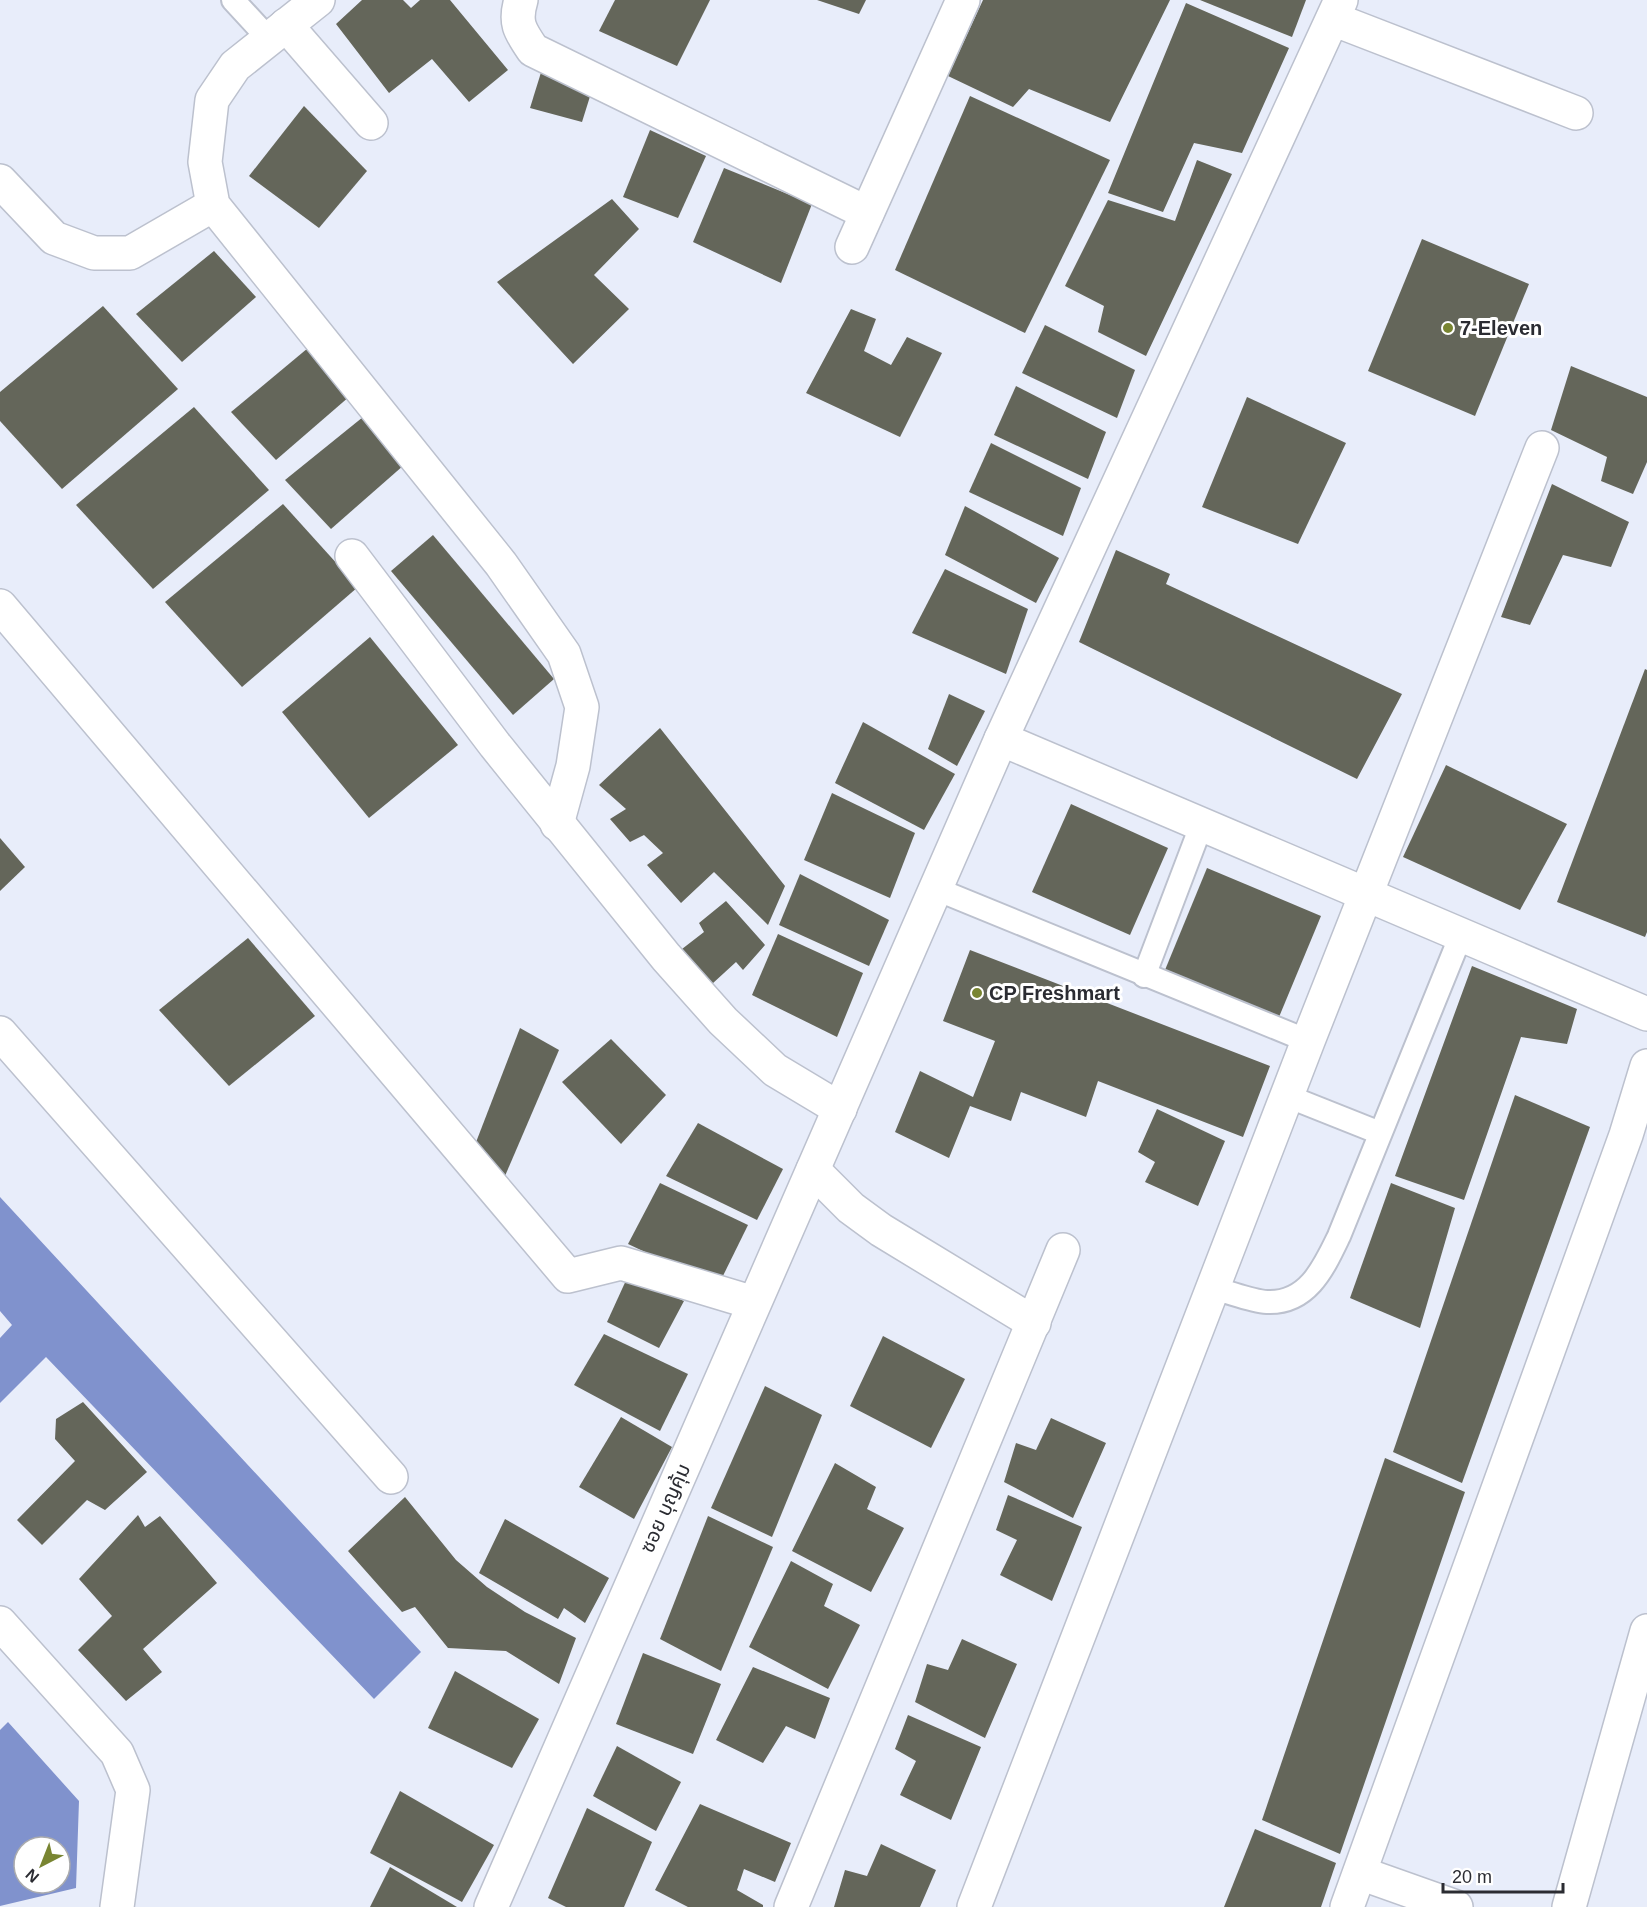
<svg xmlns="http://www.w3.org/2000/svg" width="1647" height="1907" viewBox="0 0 1647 1907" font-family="Helvetica,'Noto Sans Thai',sans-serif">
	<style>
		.water { fill: #8092cd; fill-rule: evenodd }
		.building { fill: #64665a }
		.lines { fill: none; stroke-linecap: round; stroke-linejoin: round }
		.lane-casing { stroke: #bcc1ce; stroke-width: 26 }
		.street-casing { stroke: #bcc1ce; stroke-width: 36 }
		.lane { stroke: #fff; stroke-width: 22 }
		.street { stroke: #fff; stroke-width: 33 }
		.poi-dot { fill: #798532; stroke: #fff; stroke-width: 2 }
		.labels { text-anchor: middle; stroke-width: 6; stroke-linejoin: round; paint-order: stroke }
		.poi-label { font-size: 20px; font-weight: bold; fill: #2b2c32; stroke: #fff; text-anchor: start }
		.street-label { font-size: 20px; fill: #2b2c32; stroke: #fff }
	</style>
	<rect width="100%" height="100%" fill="#e8edfa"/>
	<g class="water">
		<path d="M0 1197 421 1652 374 1699 46 1357 0 1403V1338L12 1325 0 1311Z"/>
		<path d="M8 1722 79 1801 76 1888 0 1906V1730ZM24 1847H60V1883H24Z"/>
	</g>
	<g class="building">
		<path d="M362 0H403L411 8 420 0H450L508 70 469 102 432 59 389 93 336 24Z"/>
		<path d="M615 0H710L677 66 599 31Z"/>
		<path d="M817 0H866L859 14Z"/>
		<path d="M983 0H1170L1110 122 1029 89 1013 107 948 76Z"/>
		<path d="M1200 0H1306L1292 37Z"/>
		<path d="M1186 3 1289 48 1242 153 1194 143 1163 212 1108 193Z"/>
		<path d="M543 66 592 90 582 122 530 108Z"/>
		<path d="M970 96 1110 160 1025 333 895 270Z"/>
		<path d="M304 106 367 171 319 228 249 176Z"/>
		<path d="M650 130 706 156 678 218 623 197Z"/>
		<path d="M1197 160 1232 174 1146 356 1098 332 1104 306 1065 286 1108 200 1175 221Z"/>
		<path d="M724 168 812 204 781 283 693 242Z"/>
		<path d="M612 199 639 229 594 275 629 309 573 364 497 282Z"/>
		<path d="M1422 239 1529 284 1475 416 1368 371Z"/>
		<path d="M214 251 256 297 182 362 136 314Z"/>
		<path d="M103 306 178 389 62 489 0 421V392Z"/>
		<path d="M851 309 876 319 864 351 891 365 907 337 942 353 900 437 806 393Z"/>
		<path d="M1045 325 1135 370 1117 418 1022 373Z"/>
		<path d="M308 348 350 396 276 460 231 412Z"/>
		<path d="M1571 366 1647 397V462L1633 494 1601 481 1607 457 1551 430Z"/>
		<path d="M1016 386 1106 432 1088 479 994 435Z"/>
		<path d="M1247 397 1346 443 1298 544 1202 507Z"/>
		<path d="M194 407 269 490 153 589 76 505Z"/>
		<path d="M363 417 404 465 331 529 285 480Z"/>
		<path d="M991 443 1081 488 1063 536 969 492Z"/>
		<path d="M1552 484 1629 522 1611 567 1563 555 1530 625 1501 617Z"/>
		<path d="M283 504 358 587 242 687 165 602Z"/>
		<path d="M965 506 1059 558 1036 603 945 555Z"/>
		<path d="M433 535 554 679 513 715 391 571Z"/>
		<path d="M1116 550 1170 574 1166 584 1402 694 1357 779 1079 642Z"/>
		<path d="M945 569 1028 609 1006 674 912 633Z"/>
		<path d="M370 637 458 745 369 818 282 712Z"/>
		<path d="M1645 669 1647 670V932L1645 937 1557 902Z"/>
		<path d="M949 694 985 711 957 766 928 749Z"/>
		<path d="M863 722 955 774 924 830 835 783Z"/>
		<path d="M660 728 785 886 768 925 714 872 681 903 647 865 663 853 644 835 630 842 610 819 626 809 599 785Z"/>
		<path d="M1446 765 1567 824 1520 910 1403 857Z"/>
		<path d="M832 793 915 833 890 898 804 860Z"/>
		<path d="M1071 804 1168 848 1130 935 1032 892Z"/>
		<path d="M0 838 25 867 0 891Z"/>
		<path d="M1207 868 1321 916 1279 1017 1165 970Z"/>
		<path d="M800 874 889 920 869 966 779 925Z"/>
		<path d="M726 901 765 945 743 970 736 962 712 984 682 949 704 932 699 923Z"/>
		<path d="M778 934 863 973 837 1037 752 995Z"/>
		<path d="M248 938 315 1016 229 1086 159 1010Z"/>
		<path d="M970 950 1270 1066 1243 1137 1098 1081 1086 1117 1021 1092 1011 1121 970 1106 949 1158 895 1132 920 1071 973 1097 995 1041 943 1021Z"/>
		<path d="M1472 966 1577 1009 1567 1044 1521 1037 1464 1200 1395 1176Z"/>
		<path d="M520 1028 559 1050 505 1176 473 1150Z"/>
		<path d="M611 1039 666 1095 621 1144 562 1082Z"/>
		<path d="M1515 1095 1590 1127 1462 1483 1393 1452Z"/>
		<path d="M1157 1109 1225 1141 1198 1206 1145 1182 1155 1162 1138 1152Z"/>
		<path d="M698 1123 783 1169 757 1220 666 1176Z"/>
		<path d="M660 1183 748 1225 718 1286 628 1244Z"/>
		<path d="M1391 1183 1455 1208 1420 1328 1350 1298Z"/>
		<path d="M628 1276 684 1301 659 1348 607 1322Z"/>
		<path d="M604 1334 688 1374 660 1431 574 1385Z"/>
		<path d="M883 1336 965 1379 931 1448 850 1406Z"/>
		<path d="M765 1386 822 1415 772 1537 711 1508Z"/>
		<path d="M83 1402 147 1472 105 1510 87 1500 42 1545 17 1520 75 1461 55 1439 56 1419Z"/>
		<path d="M621 1417 672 1447 634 1519 579 1487Z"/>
		<path d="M1051 1418 1106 1443 1073 1518 1004 1482 1016 1443 1036 1450Z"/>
		<path d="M1385 1458 1465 1492 1340 1854 1262 1820Z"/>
		<path d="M835 1463 876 1487 867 1509 904 1528 871 1592 792 1551Z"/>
		<path d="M1008 1495 1082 1527 1052 1601 1000 1575 1017 1540 996 1530Z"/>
		<path d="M405 1497 456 1560 487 1587 525 1612 576 1638 559 1684 506 1651 448 1648 415 1607 402 1612 348 1551Z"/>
		<path d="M138 1515 145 1527 160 1516 217 1583 143 1649 162 1672 126 1701 78 1650 112 1616 79 1579Z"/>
		<path d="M708 1516 773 1547 721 1671 660 1639Z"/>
		<path d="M505 1519 609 1578 585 1623 564 1608 558 1619 479 1573Z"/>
		<path d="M791 1561 833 1584 824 1606 860 1625 828 1689 749 1647Z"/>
		<path d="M962 1639 1017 1664 985 1738 915 1702 927 1664 948 1670Z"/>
		<path d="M643 1653 721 1684 693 1754 616 1724Z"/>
		<path d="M753 1667 830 1698 815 1739 786 1726 763 1763 716 1740Z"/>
		<path d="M455 1671 539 1719 512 1768 428 1728Z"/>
		<path d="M908 1715 981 1747 951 1820 900 1795 916 1761 895 1749Z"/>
		<path d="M617 1746 681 1782 656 1831 593 1796Z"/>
		<path d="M400 1791 494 1845 462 1902 370 1853Z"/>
		<path d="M700 1804 791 1843 775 1882 744 1869 737 1890 763 1905V1907H688L655 1890Z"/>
		<path d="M587 1808 652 1842 624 1907H566L548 1898Z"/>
		<path d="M1255 1829 1336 1863 1321 1907H1224Z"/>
		<path d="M881 1844 936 1870 920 1907H834L845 1870 867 1876Z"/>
		<path d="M390 1867 457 1907H370Z"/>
	</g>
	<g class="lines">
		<g class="lane-casing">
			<g id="lane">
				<path d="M233 0 269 39"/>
				<path d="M936 889 1308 1041"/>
				<path d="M1144 976 1201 826"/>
				<path d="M1287 1096 1380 1133"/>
				<path d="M1212 1288C1230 1292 1250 1301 1267 1302 1308 1304 1324 1267 1339 1236L1461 935"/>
			</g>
		</g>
		<g class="street-casing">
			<g id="street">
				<path d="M318 0 235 66 212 100 205 162 213 205 501 564 564 654 582 707 573 766 557 824"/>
				<path d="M521 0C514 23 520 31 533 50L867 213"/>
				<path d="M1333 19 1576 113"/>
				<path d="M286 25 371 123"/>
				<path d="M0 181 54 238 94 253H130L213 205"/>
				<path d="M852 247 963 0"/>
				<path d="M352 556 495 745 666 957 723 1021 775 1070 840 1109"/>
				<path d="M0 606 568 1276 621 1263 754 1303"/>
				<path d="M1001 739 1647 1014"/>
				<path d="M0 1033 391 1477"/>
				<path d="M813 1170 851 1208 881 1230 1034 1323"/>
				<path d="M0 1623 117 1753 133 1790 117 1907"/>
				<path d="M1360 1873 1456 1907"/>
				<path d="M491 1907 1001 739 1341 0"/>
				<path d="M791 1907 1063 1250"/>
				<path d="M974 1907 1308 1041 1542 448"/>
				<path d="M1347 1907 1626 1135 1647 1066"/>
				<path d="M1569 1907 1647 1631"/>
			</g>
		</g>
		<use href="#lane" class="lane"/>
		<use href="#street" class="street"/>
	</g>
	<g class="poi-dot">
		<circle cx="1448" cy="328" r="6"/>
		<circle cx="977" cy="993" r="6"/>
	</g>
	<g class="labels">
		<g class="poi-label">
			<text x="1460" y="335">7-Eleven</text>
			<text x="989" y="1000">CP Freshmart</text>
		</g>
		<g class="street-label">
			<text transform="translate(665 1508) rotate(-66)" y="7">ซอย บุญคุ้ม</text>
		</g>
	</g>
	<g transform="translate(42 1865) rotate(222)"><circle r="28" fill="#ffffff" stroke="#aaabad" stroke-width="1.5"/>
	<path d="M0-4.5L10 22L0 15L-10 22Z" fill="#798532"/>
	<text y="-9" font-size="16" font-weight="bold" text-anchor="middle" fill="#2b2c32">N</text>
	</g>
	<path d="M1443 1883v9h120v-9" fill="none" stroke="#2b2c32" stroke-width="3"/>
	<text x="1452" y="1883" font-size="18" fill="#2b2c32" stroke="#ffffff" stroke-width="4.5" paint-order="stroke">20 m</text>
</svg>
